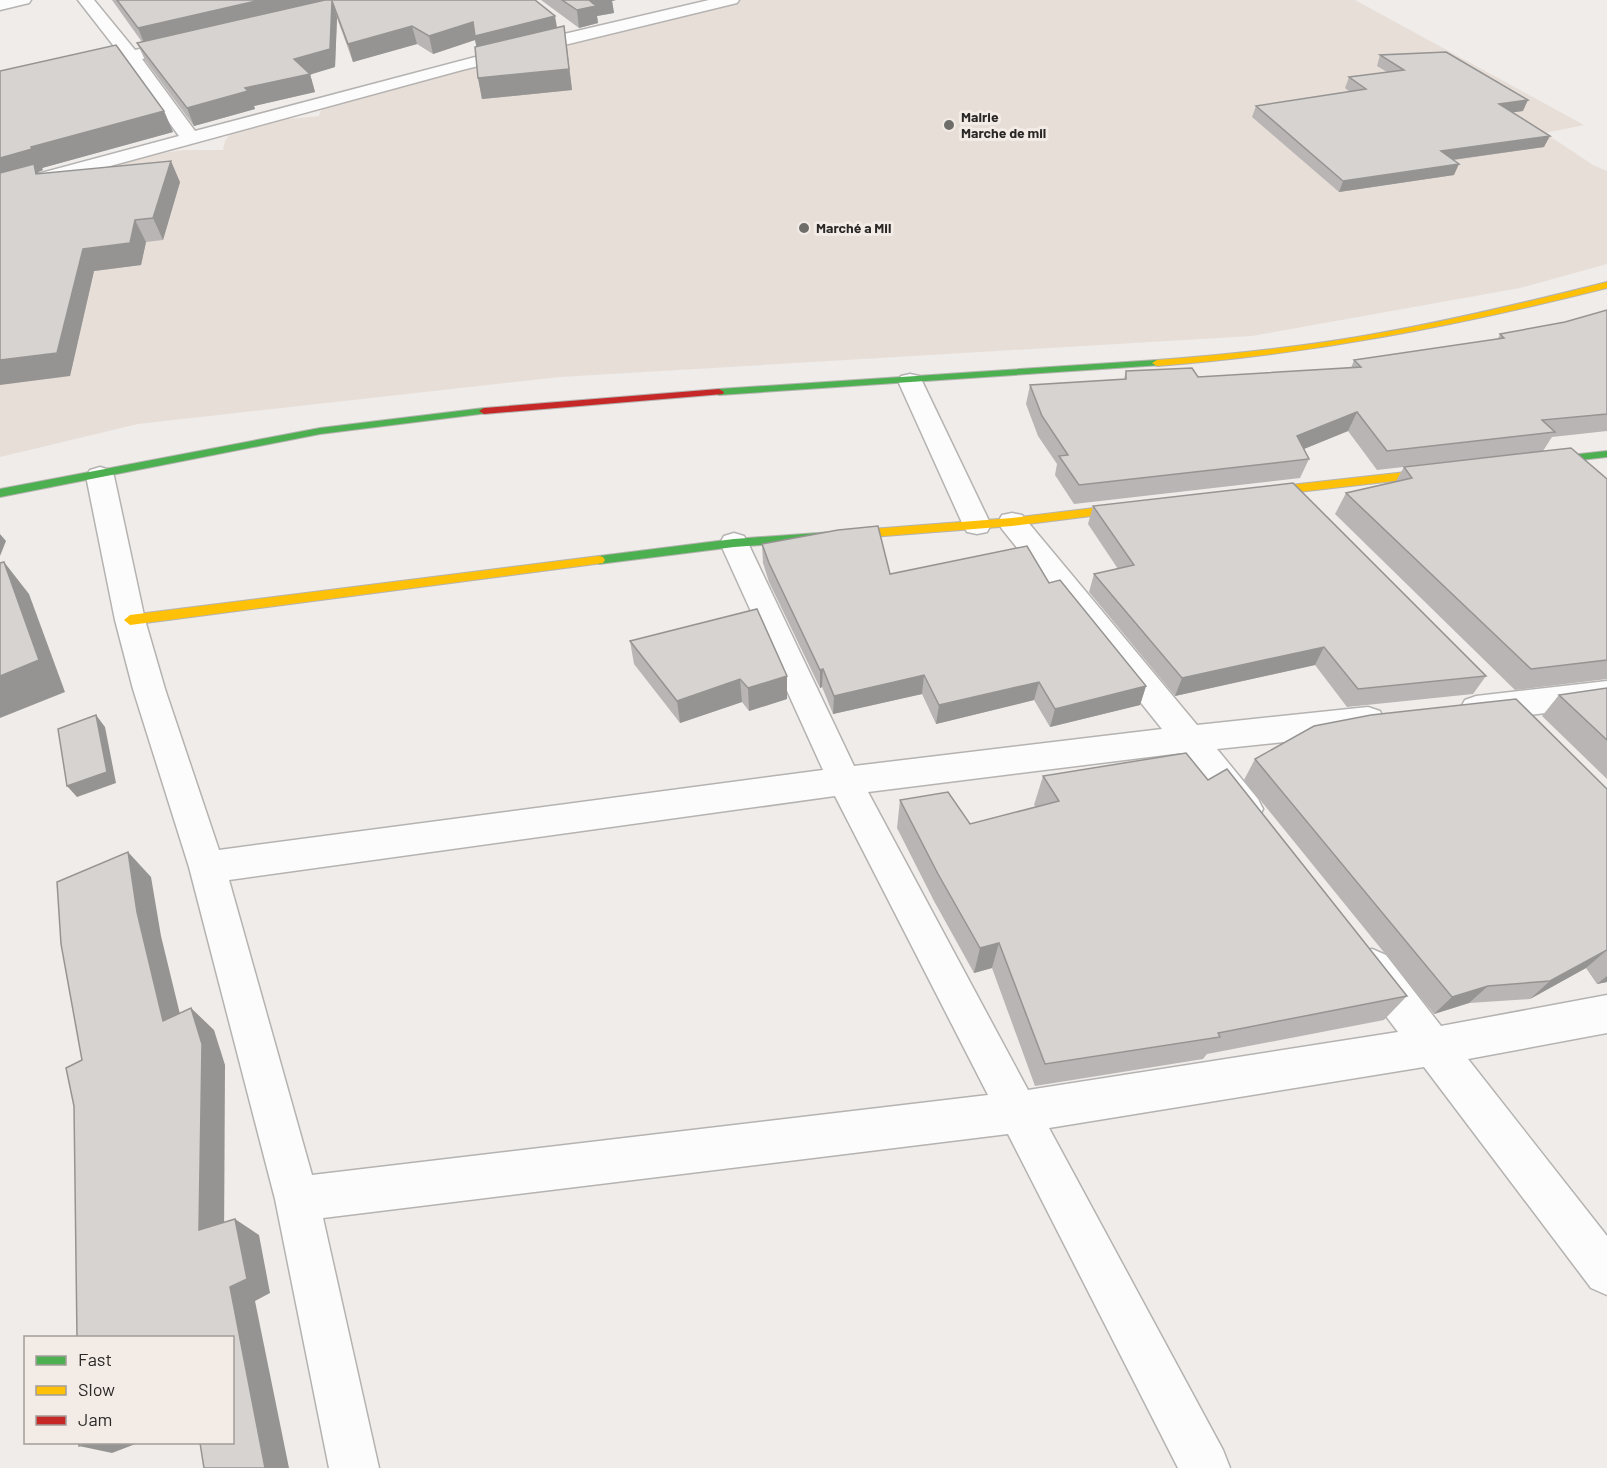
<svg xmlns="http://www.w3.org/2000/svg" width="1607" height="1468" viewBox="0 0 1607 1468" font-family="Barlow,sans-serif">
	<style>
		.built { fill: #e7ded8 }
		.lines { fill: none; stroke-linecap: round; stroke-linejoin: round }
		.street-casing { stroke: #b5b3b1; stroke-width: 3 }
		.fast-casing { stroke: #b5b3b1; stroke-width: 2 }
		.slow-casing { stroke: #b5b3b1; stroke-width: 2 }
		.jam-casing { stroke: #b5b3b1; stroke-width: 2 }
		.street { fill: #fdfcfc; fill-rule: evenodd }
		.fast { fill: #4caf50; fill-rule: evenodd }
		.slow { fill: #ffc107; fill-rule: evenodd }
		.jam { fill: #c62828; fill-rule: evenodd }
		.wall { fill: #b8b5b4 }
		.shaded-wall { fill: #969492 }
		.building { fill: #d6d3d1; stroke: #969492; stroke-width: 1.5 }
		.poi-dot { fill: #6f6d6a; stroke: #f2ebe6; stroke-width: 2 }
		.labels { text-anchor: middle; stroke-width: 6; stroke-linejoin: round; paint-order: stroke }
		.far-poi-label { font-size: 14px; font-weight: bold; fill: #2a2826; stroke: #f2ebe6; text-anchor: start }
	</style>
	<rect width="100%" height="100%" fill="#efece9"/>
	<path class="built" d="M737 0H1355L1584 125 1545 133 1593 165 1607 171V264L1520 288 1252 336 560 377 138 424 0 457V191L101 163 183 150H223L225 141 233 130 247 123 319 116 324 101Z"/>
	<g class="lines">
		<g class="street-casing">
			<g id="street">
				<path d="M0 0H31L29 3 0 10Z"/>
				<path d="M78 0H94L135 50 185 39 191 40 194 44 191 48 142 59 195 131 547 38 709 0H739L737 3 462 70 0 196V184L179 136 126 63 0 92V82L120 54Z"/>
				<path d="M910 374 919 376 922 381 991 525 987 532 977 534 967 532 963 525 898 381 901 376Z"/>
				<path d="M100 467 110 470 114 476 145 620 165 689 219 850 823 770 720 543 724 536 734 533 744 536 748 543 854 766 1162 729 1002 529 998 522 1002 515 1012 513 1022 515 1197 725 1368 707 1380 711 1384 720 1380 729 1368 733 1217 749 1258 799 1263 809 1258 819 1246 823 1234 819 1181 753 868 792 1028 1090 1398 1032 1358 979 1353 967 1358 955 1372 949 1386 955 1441 1026 1607 995V1033L1468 1059 1607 1236V1295L1591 1288 1424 1067 1049 1128 1223 1450 1230 1468H1178L1008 1134 323 1218 379 1468H329L275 1199 189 867 133 689 115 620 86 476 90 470ZM835 796 988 1095 312 1175 229 880Z"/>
				<path d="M1607 681V705L1476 722 1465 718 1460 709 1465 700 1476 696Z"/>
			</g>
		</g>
		<g class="fast-casing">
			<g id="fast">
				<path d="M1157 360 1161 361V365L719 395 714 392 719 389Z"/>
				<path d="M484 408 489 411 488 413 320 434 0 497V489L320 428Z"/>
				<path d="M1607 451V457L1535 465 1530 462 1535 459Z"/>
				<path d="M846 531 852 535 850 538 734 547 599 564 593 560 599 556 734 539Z"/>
			</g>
		</g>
		<g class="slow-casing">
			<g id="slow">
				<path d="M1607 282V288C1455 326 1313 354 1157 366L1152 363 1157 360C1224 355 1291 348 1357 337 1441 323 1524 303 1607 282Z"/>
				<path d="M1442 468 1448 472 1446 475 1255 497 1249 493 1255 489Z"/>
				<path d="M1135 503 1141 507 1139 510 1012 526 846 539 840 535 846 531 1012 518Z"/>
				<path d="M599 556 603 557 605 560 603 563 130 625 124 620 130 615Z"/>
			</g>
		</g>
		<g class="jam-casing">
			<path id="jam" d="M719 389 724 392 723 394 484 414 479 411 484 408Z"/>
		</g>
		<use href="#street" class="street"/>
		<use href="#fast" class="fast"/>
		<use href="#slow" class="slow"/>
		<use href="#jam" class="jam"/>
	</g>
	<g class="wall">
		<path d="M112 0H535L557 28 567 47 572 90 482 99 478 78 477 47 475 40 433 54 417 44 353 62 337 18 335 67 310 74 315 92 254 106 255 109 194 126 145 60 137 43 142 42Z"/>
		<path d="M541 0H616L612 1 614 13 597 16 598 23 579 28Z"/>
		<path d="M1380 55 1523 111 1513 112 1544 147 1454 160V175L1339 192 1252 117 1256 106 1350 92 1345 88 1349 77 1387 72 1377 66Z"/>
		<path d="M0 71 164 111 173 132 42 168 43 170 38 172 39 174 180 182 163 240 146 242 141 265 94 271 70 376Z"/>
		<path d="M1607 310V431L1552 437 1543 451 1377 470 1348 431 1304 449 1309 459 1300 478 1074 504 1055 475 1057 464 1038 436 1026 404 1030 385 1124 379 1126 371 1198 377 1351 368 1354 360 1498 339 1500 334 1565 322Z"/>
		<path d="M1404 467 1607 479V679L1515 690 1335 514 1346 493 1396 481Z"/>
		<path d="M1093 506 1486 676 1473 694 1347 707 1315 665 1175 696 1089 592 1094 574 1118 569 1088 524Z"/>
		<path d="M762 544 890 574 1049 583 1146 686 1140 705 1050 727 1034 700 936 724 922 694 833 714 822 687 820 688 769 582 763 563Z"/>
		<path d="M757 609 787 699 749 711 742 702 680 723 634 664 630 641Z"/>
		<path d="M1607 688V779L1542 716 1559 695Z"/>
		<path d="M1255 759 1607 789V982L1597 984 1586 968 1530 999 1469 1003 1434 1014 1244 780Z"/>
		<path d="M1043 776 1208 780 1407 996 1384 1020 1207 1054 1203 1059 1035 1086 992 968 974 973 934 901 897 828 900 800 970 824 1036 807 1034 805Z"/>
	</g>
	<g class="shaded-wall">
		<path d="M261 0H341L333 2 337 18 335 67 309 75 310 74 315 92 254 106 255 109 194 126 187 108 245 88 145 45 138 28Z"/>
		<path d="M589 0H616L612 1 614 13 597 16 598 23 579 28 577 10Z"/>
		<path d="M555 16 558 33 478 54 475 40 433 54 429 36 473 22Z"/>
		<path d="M412 26 417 44 353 62 348 44Z"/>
		<path d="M564 26 572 90 482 99 478 78Z"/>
		<path d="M1528 100 1523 111 1494 115 1499 104Z"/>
		<path d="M164 111 173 132 42 168 43 170 38 172 46 186 0 183V158L31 147Z"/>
		<path d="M1550 136 1544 147 1436 162 1441 151Z"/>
		<path d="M171 161 180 182 163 240 153 218Z"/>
		<path d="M1459 164 1454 175 1339 192 1343 181Z"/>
		<path d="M135 220 146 242 141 265 94 271 70 376 0 385V360L83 249Z"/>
		<path d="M1357 412 1348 431 1289 455 1297 436Z"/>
		<path d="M0 534 6 541 0 556Z"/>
		<path d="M4 562 29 594 65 692 0 718V676Z"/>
		<path d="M1324 647 1315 665 1175 696 1182 678Z"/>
		<path d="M823 669 822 687 820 688V670Z"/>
		<path d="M924 675 922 694 833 714 834 696Z"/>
		<path d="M787 676V699L749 711 748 688Z"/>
		<path d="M740 679 742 702 680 723 677 701Z"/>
		<path d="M1039 682 1034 700 936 724 939 705Z"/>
		<path d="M1146 686 1140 705 1050 727 1055 709Z"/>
		<path d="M96 715 105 727 116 783 77 797 67 786Z"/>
		<path d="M128 852 151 877 161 936 187 1043 163 1021 137 912Z"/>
		<path d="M999 943 992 968 974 973 980 948Z"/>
		<path d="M1607 950 1586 968 1530 999 1550 981Z"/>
		<path d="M1607 976V982L1597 984Z"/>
		<path d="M1488 986 1469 1003 1434 1014 1452 997Z"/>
		<path d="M191 1008 214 1030 225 1065 224 1245 199 1230Z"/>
		<path d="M235 1219 259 1235 270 1293 255 1301 289 1468H265L230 1287Z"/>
		<path d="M87 1443H138L112 1453 79 1446Z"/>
	</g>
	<g class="building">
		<path d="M117 0H261L138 28Z"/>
		<path d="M325 0H535L555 16 475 36 473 22 429 36 412 26 348 44 332 1 330 49 294 59 310 74 245 88 248 91 187 108 137 43Z"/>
		<path d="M562 0H590H589L596 6 577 10Z"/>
		<path d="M564 26 569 69 478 78 475 47Z"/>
		<path d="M116 45 164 111 31 147 32 149 0 158V71Z"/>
		<path d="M1446 52 1528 100 1499 104 1550 136 1441 151 1459 164 1343 181 1256 106 1366 89 1349 77 1404 70 1380 55Z"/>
		<path d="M171 161 153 218 135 220 130 243 83 249 57 353 0 360V173L34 164 36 174Z"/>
		<path d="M1607 310V414L1542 420 1555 432 1387 451 1357 412 1297 436 1309 459 1079 485 1059 456 1068 455 1042 416 1030 385 1126 379V371L1192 368 1198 377 1361 367 1354 360 1504 338 1500 334 1565 322Z"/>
		<path d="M1571 448 1607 479V660L1531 669 1346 493 1412 478 1404 467Z"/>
		<path d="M1293 483 1486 676 1358 689 1324 647 1182 678 1094 574 1134 565 1093 506Z"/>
		<path d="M878 526 890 574 1027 546 1049 583 1060 580 1146 686 1055 709 1039 682 939 705 924 675 834 696 823 669 820 670 769 563 762 544 838 530Z"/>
		<path d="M4 562 39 660 0 676V563Z"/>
		<path d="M757 609 787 676 748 688 740 679 677 701 630 641Z"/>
		<path d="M1607 688V740L1559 695Z"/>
		<path d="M1516 699 1607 789V950L1550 981 1488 986 1452 997 1255 759 1314 726 1371 715Z"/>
		<path d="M96 715 107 772 67 786 58 729Z"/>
		<path d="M1186 753 1208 780 1227 769 1407 996 1218 1033 1220 1037 1045 1064 999 943 980 948 938 874 900 800 948 792 970 824 1059 801 1043 776Z"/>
		<path d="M128 852 137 912 163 1021 191 1008 202 1044 199 1230 235 1219 247 1279 230 1287 265 1468H204L200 1443H232V1338H77L74 1106 66 1068 82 1060 61 944 57 882Z"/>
		<path d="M79 1443H87L79 1446Z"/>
	</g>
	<g class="poi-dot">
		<circle cx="949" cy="125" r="6"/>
		<circle cx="804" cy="228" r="6"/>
	</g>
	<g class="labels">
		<g class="far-poi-label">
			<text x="961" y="122">Mairie<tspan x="961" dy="16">Marche de mil</tspan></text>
			<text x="816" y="233">Marché a Mil</text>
		</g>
	</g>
	<rect x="24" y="1336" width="210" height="108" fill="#f2ebe6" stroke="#a29d99" stroke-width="1.5"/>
	<rect x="36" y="1356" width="30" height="9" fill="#4caf50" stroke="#a29d99" stroke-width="1.5"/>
	<text x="78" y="1366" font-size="18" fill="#2a2826">Fast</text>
	<rect x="36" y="1386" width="30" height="9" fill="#ffc107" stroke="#a29d99" stroke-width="1.5"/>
	<text x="78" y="1396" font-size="18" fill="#2a2826">Slow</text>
	<rect x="36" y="1416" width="30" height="9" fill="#c62828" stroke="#a29d99" stroke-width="1.5"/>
	<text x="78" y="1426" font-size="18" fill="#2a2826">Jam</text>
</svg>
